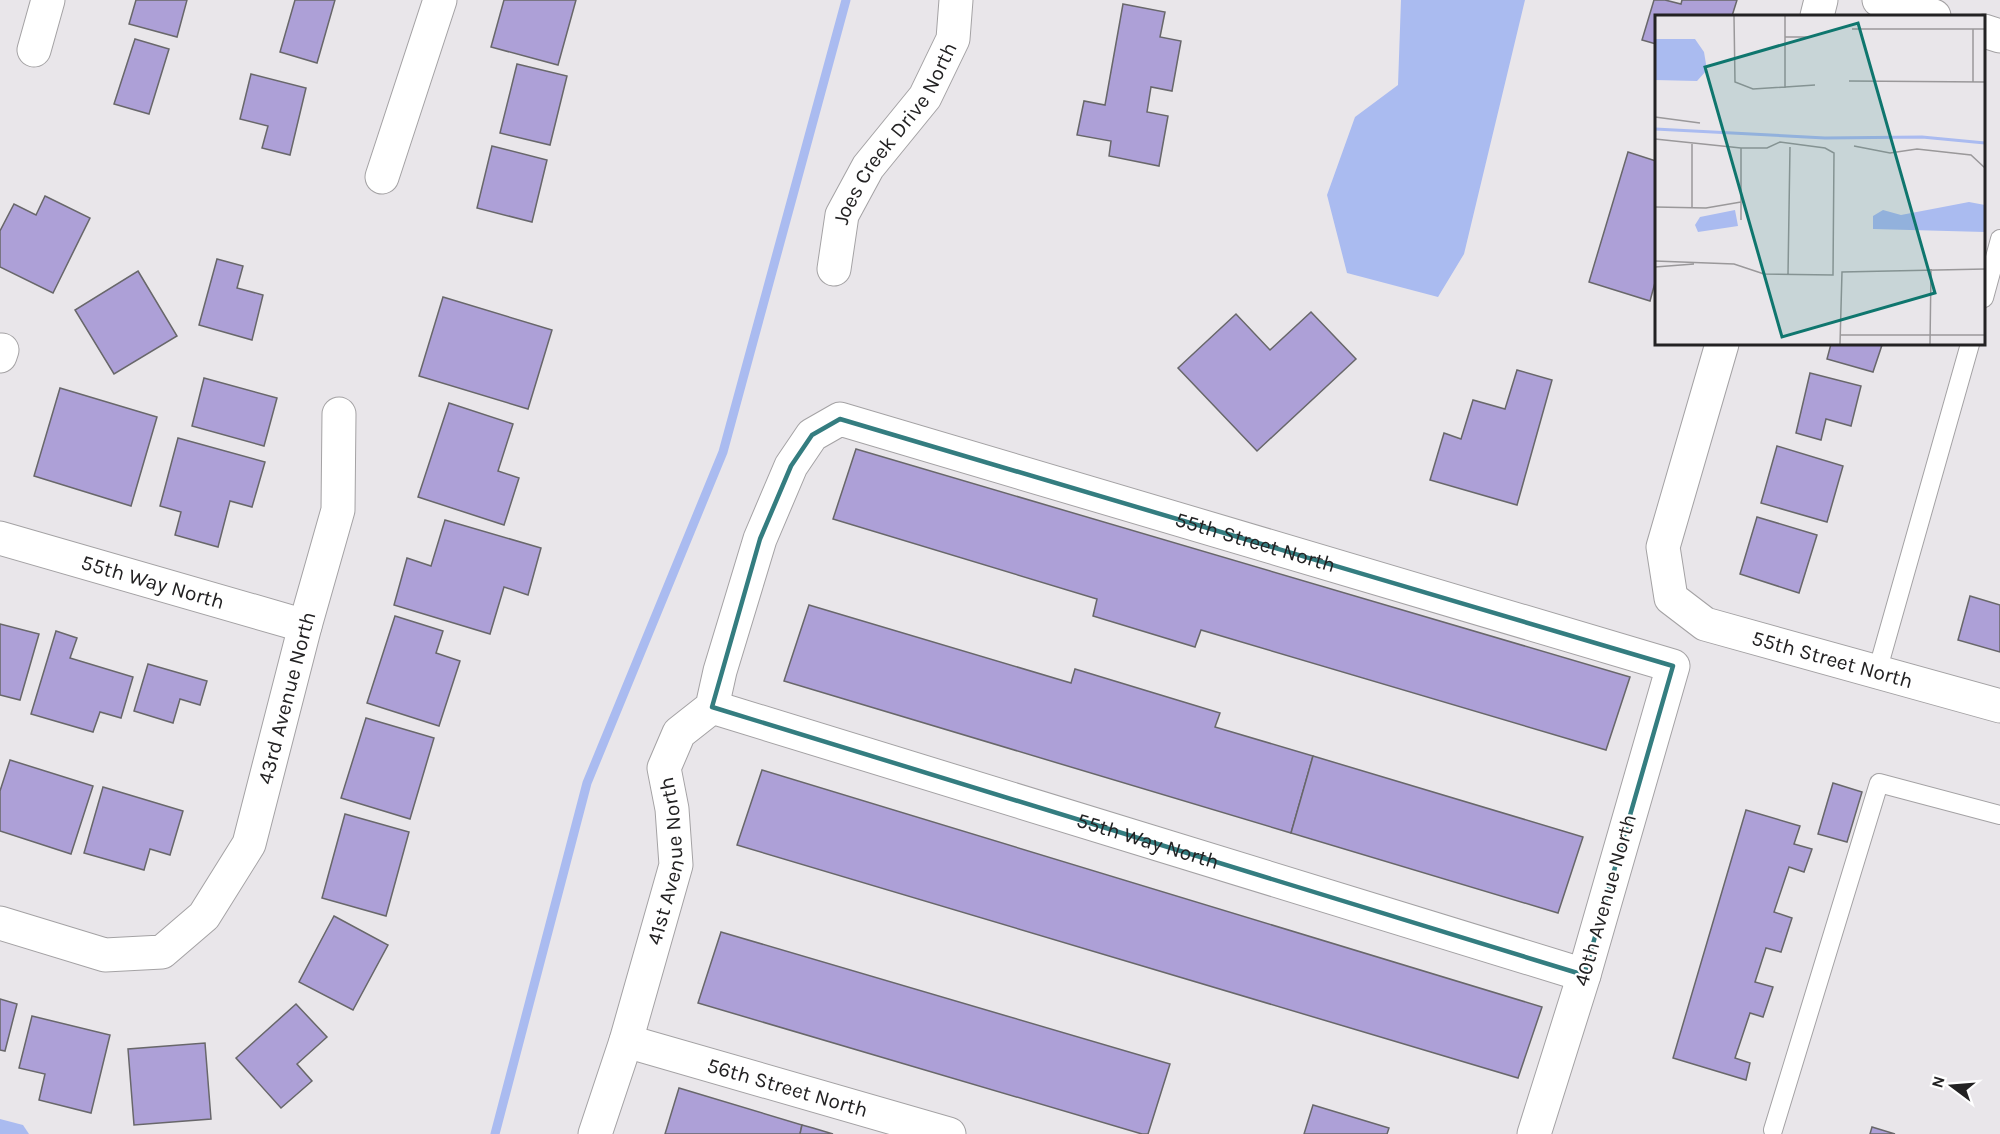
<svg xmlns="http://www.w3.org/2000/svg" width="2000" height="1134" viewBox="0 0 2000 1134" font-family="Karla,sans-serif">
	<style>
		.water { fill: #aabbf0 }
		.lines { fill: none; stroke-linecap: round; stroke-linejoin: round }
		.stream { stroke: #aabbf0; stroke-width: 9 }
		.building { fill: #ada0d7; stroke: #68676a; stroke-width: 1.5 }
		.service-casing { stroke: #a4a2a4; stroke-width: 20 }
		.minor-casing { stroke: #a4a2a4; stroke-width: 35 }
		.service { stroke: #fff; stroke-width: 18 }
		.minor { stroke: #fff; stroke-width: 33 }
		.marked { fill: none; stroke: #347d80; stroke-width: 4.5; stroke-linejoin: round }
		.labels { text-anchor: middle; stroke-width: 4.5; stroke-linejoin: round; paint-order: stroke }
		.street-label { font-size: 21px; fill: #232223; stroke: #fff }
		.inset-river { fill: none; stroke: #aabbf0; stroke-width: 3 }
		.inset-road { fill: none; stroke: #9a989a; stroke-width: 1.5 }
		.view { fill: #0f766e; fill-opacity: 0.15; stroke: #0f766e; stroke-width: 3 }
		.inset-edge { fill: none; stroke: #232223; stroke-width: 3 }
	</style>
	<rect width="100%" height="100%" fill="#e9e6ea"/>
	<g class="water">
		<path d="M1401 0H1525L1464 254 1438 297 1347 273 1327 195 1355 117 1398 85Z"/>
		<path d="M0 1119 23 1125 29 1134H0Z"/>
	</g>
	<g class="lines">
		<path class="stream" d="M495 1134 587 783 723 452 846 0"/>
	</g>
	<g class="building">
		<path d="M136 0H187L177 37 129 24Z"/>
		<path d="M295 0H335L317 63 280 52Z"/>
		<path d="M504 0H576L558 65 491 47Z"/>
		<path d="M1654 0H1665L1681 4 1682 0H1737L1732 16H1656V44L1642 40Z"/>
		<path d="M1123 4 1165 12 1160 37 1181 41 1172 91 1151 87 1147 112 1168 116 1159 166 1109 156 1111 141 1077 135 1084 101 1105 105Z"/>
		<path d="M135 39 169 49 149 114 114 104Z"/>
		<path d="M517 64 567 76 550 145 500 133Z"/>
		<path d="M251 74 306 88 290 155 262 148 268 126 240 119Z"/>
		<path d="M492 146 547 160 532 222 477 208Z"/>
		<path d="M1628 152 1656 161V279L1650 301 1589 282Z"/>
		<path d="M45 196 90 218 53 293 0 267V231L14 204 36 215Z"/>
		<path d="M217 259 243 266 237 288 263 295 252 340 199 325Z"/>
		<path d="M138 271 177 336 114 374 75 310Z"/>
		<path d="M443 297 552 330 528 409 419 376Z"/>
		<path d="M1311 312 1356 359 1257 451 1178 368 1236 314 1270 350Z"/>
		<path d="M1831 344H1876L1882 345 1873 372 1827 359Z"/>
		<path d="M1517 370 1552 380 1517 505 1430 480 1444 433 1461 439 1473 400 1505 409Z"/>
		<path d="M1810 373 1861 386 1851 426 1826 419 1821 440 1796 433Z"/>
		<path d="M204 378 277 398 264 446 192 426Z"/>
		<path d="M60 388 157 417 131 506 34 476Z"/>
		<path d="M449 403 513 424 498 471 519 478 504 525 418 497Z"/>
		<path d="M178 438 265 462 252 507 230 501 218 547 175 535 181 512 160 506Z"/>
		<path d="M1777 446 1843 466 1827 522 1761 503Z"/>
		<path d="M856 449 1630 677 1606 750 1201 630 1195 647 1093 616 1097 599 833 519Z"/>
		<path d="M1757 517 1817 535 1799 593 1740 574Z"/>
		<path d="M445 520 541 548 528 595 504 587 490 634 394 605 407 558 431 566Z"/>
		<path d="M1970 596 2000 605V652L1958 640Z"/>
		<path d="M809 605 1071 683 1075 669 1220 713 1215 727 1313 756 1291 833 784 681Z"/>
		<path d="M395 616 443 631 436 653 460 661 439 726 367 703Z"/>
		<path d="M0 624 39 634 20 700 0 695Z"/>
		<path d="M56 631 77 638 70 658 133 677 121 718 100 712 93 732 31 714Z"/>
		<path d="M148 664 207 681 200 705 180 699 173 723 134 711Z"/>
		<path d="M366 718 434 738 410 819 341 798Z"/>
		<path d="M1313 756 1583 837 1558 913 1291 833Z"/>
		<path d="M10 760 93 786 71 854 0 831V791Z"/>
		<path d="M762 770 1542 1007 1518 1078 737 845Z"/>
		<path d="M1833 783 1862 792 1847 842 1818 834Z"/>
		<path d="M103 787 183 811 170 855 150 849 144 870 84 853Z"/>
		<path d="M1746 810 1800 826 1794 844 1812 849 1804 872 1789 867 1774 912 1792 918 1781 952 1766 948 1755 982 1773 987 1763 1017 1750 1013 1735 1058 1750 1063 1746 1080 1673 1058Z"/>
		<path d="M345 814 409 832 386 916 322 898Z"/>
		<path d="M334 916 388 945 353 1010 299 982Z"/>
		<path d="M721 932 1170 1064 1148 1134H1142L698 1003Z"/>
		<path d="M0 999 17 1004 5 1051 0 1050Z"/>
		<path d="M296 1004 327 1037 297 1064 312 1081 281 1108 236 1058Z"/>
		<path d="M32 1016 110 1035 91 1113 39 1100 45 1074 19 1068Z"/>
		<path d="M205 1043 211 1119 134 1125 128 1049Z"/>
		<path d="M679 1088 802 1125 800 1134H665Z"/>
		<path d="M1313 1105 1389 1128 1387 1134H1304Z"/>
		<path d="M802 1125 813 1128 833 1134H800Z"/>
		<path d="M1872 1127 1895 1134H1870Z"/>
	</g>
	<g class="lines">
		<g class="service-casing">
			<g id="service">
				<path d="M1984 298 2000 239"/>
				<path d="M1877 672 1970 344"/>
				<path d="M1773 1130 1879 783 2000 815"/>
			</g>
		</g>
		<g class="minor-casing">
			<g id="minor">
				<path d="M1879 0 1934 16"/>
				<path d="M1817 16 1821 0"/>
				<path d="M1984 31 2000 36"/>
				<path d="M34 50 48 0"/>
				<path d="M382 177 440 0"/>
				<path id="s1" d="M834 269 842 215 868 167 925 97 953 39 956 0"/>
				<path id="s2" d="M1722 344 1663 547 1671 598 1705 624 2000 706"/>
				<path d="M0 356 2 350"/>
				<path id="s3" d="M0 538 305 626"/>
				<path id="s4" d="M712 707 1584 975"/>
				<path id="s5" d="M0 923 105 955 162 952 204 916 249 844 305 626 338 510 339 414"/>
				<path id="s6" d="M626 1041 949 1134"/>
				<path id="s7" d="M595 1134 626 1041 676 865 672 809 664 768 679 733 712 707 720 671 760 539 791 466 812 435 840 419 1673 666 1584 975 1534 1134"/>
			</g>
		</g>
		<use href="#service" class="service"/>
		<use href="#minor" class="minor"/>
	</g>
	<path class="marked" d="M840 419 1673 666 1584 975 712 707 760 539 791 466 812 435Z"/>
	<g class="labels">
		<g class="street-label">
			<text dy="7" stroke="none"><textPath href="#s1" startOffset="152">Joes Creek Drive North</textPath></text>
			<text dy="7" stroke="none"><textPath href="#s7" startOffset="1216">55th Street North</textPath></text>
			<text dy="7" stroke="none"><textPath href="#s3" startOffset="159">55th Way North</textPath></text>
			<text dy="7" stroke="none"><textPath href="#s2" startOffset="438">55th Street North</textPath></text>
			<text dy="7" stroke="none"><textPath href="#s5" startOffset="458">43rd Avenue North</textPath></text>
			<text dy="7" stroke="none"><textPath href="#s4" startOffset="456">55th Way North</textPath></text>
			<text dy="7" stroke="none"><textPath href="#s7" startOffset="284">41st Avenue North</textPath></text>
			<text transform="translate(1605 900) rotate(-74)" y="7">40th Avenue North</text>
			<text dy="7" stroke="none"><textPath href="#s6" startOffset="168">56th Street North</textPath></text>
		</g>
	</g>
	<g transform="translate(1655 15)">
		<rect width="330" height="330" fill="#e9e6ea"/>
		<path d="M0 24H40L49 37 52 55 42 66 0 65ZM314 187 330 190V217L218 214V201L228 195 246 200ZM80 195 83 211 43 217 40 210 45 202Z" fill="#aabbf0"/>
		<path class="inset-river" d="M0 114 170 123 267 122 330 128"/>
		<path class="inset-road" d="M79 1 80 67 98 74 160 70M197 14H330M130 22H156M194 66 330 67M318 67V14M130 73V1M0 102 45 108M0 124 86 133H112L125 127 170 133 179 138 178 260 109 259 79 249 0 246M37 129V193M199 131 235 138 262 134 316 140 330 153M86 133V205M0 192 51 193 86 187M0 252 39 249M133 260 135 132M185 320H330M185 329 187 257 330 254M275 329 276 254"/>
		<path class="view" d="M203 8 280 278 127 322 50 52Z"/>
		<rect width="330" height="330" class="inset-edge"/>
	</g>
	<g transform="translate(1952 1086) rotate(286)" stroke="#ffffff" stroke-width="4.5" paint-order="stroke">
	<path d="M0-4.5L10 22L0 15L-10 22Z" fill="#232223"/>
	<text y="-9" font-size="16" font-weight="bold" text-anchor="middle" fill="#232223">N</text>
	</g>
</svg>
